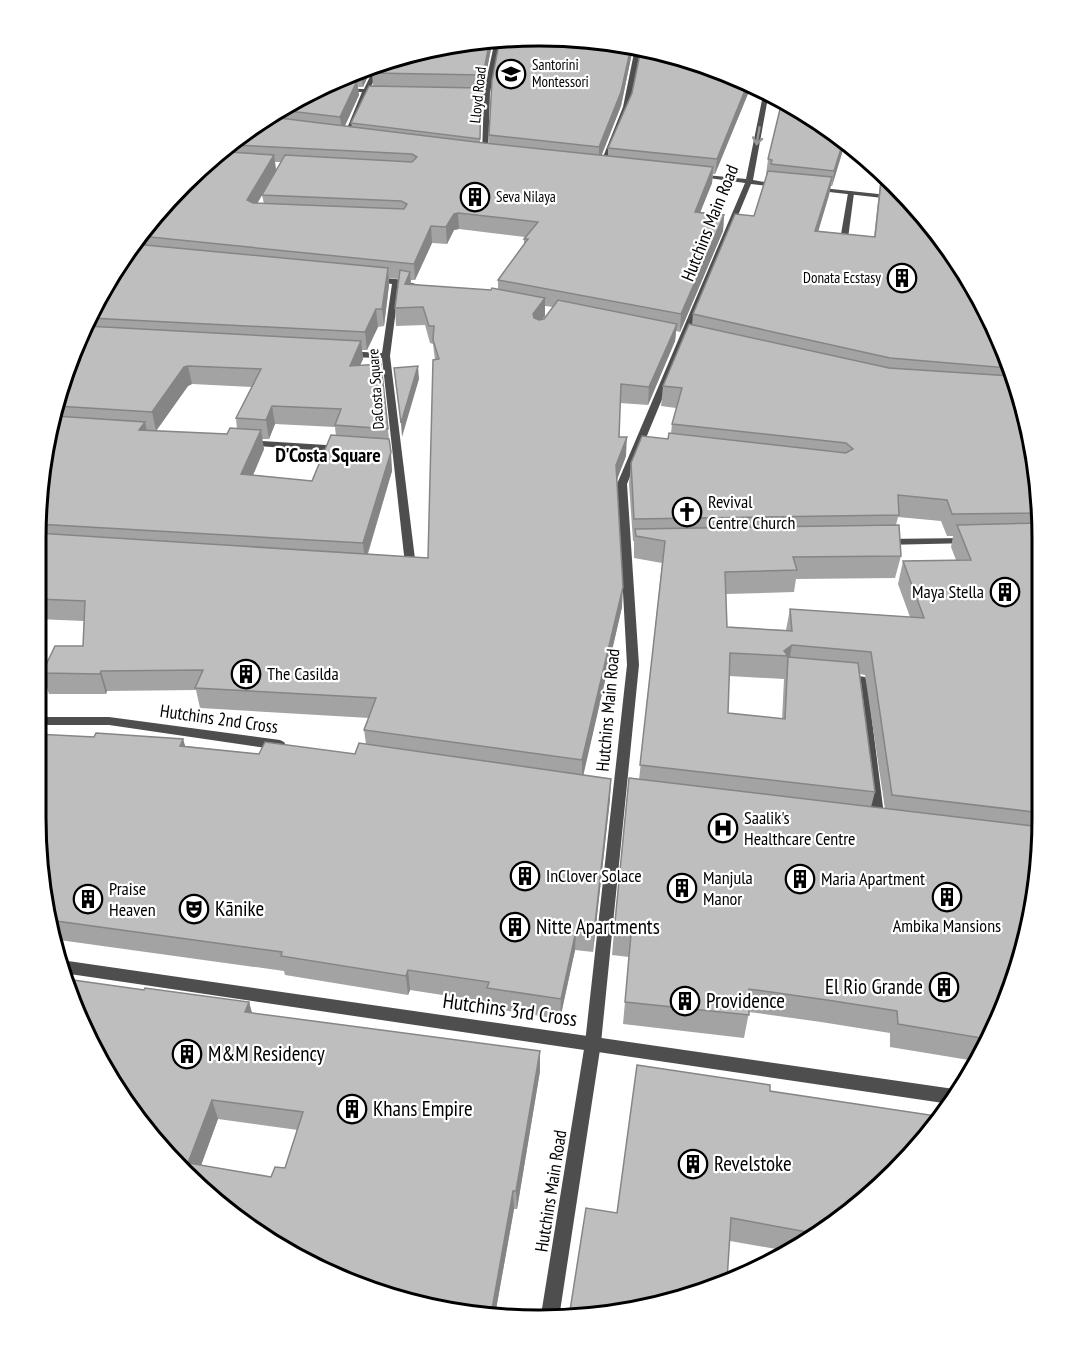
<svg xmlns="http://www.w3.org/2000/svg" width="1078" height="1357" viewBox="0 0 1078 1357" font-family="'PT Sans Narrow',sans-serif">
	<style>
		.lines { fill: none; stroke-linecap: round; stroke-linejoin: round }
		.minor { fill: #4e4e4e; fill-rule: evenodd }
		.tertiary { fill: #4e4e4e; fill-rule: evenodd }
		.wall { fill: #a3a3a3; fill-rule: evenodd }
		.shaded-wall { fill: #858585 }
		.building { fill: #bebebe; stroke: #858585; stroke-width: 1.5; fill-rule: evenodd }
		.oneway { stroke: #959595 }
		.labels { text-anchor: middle; stroke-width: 4.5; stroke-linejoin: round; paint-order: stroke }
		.far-poi-label { font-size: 15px; fill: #000; stroke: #fff; text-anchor: start }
		.far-street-label { font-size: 15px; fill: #000; stroke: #fff }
		.street-label { font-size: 18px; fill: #000; stroke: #fff }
		.poi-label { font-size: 18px; fill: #000; stroke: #fff; text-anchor: start }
		.neighbourhood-label { font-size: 20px; font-weight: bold; fill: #000; stroke: #fff }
		.near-poi-label { font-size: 21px; fill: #000; stroke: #fff; text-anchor: start }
		.near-street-label { font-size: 21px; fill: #000; stroke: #fff }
		.rim { fill: none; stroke: #000; stroke-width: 3 }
	</style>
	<rect width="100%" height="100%" fill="#fff"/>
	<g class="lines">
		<g class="minor">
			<path d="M500 39 490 93 488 154 485 156 482 154 484 95 462 93 484 91 495 40Z"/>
			<path d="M635 48H641L629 107 604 166 599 167 623 107Z"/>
			<path d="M382 62 370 89 384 91 368 93 348 137 343 138 362 92 315 91 321 88 364 89 376 64Z"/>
			<path d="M851 191 854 193 847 246 843 248 839 246 848 193Z"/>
			<path d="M371 277 396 279 432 288 428 290 399 286 390 356 416 567 411 570 402 569 401 567 405 564 382 358 345 357 341 354 345 351 382 353 392 284 371 281Z"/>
			<path d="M248 440 342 446 347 449 342 452 245 445V441Z"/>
			<path d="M968 538 973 541 972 543 883 545 878 542 883 539Z"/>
			<path d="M846 674 865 677 867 680 885 823 883 827H873L871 823 855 683 842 681 840 678 842 675Z"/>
			<path d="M36 717H109L280 740 284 742 286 745 284 748 280 750 109 725H36Z"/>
			<path d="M61 960 954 1089 957 1091 950 1104 63 973 58 961Z"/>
		</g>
		<g class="tertiary">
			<path d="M764 90 769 92 753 180 781 185 778 187 751 184 627 484 639 665 601 1043 559 1318 540 1321 585 1043 627 665 617 484 745 183 694 176 697 174 746 179Z"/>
			<path d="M813 187 906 197 910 201 811 190 810 189Z"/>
		</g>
	</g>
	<g class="wall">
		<path d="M572 37 634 47 633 48 621 106 601 156H608V148L752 84 715 174H713L712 183 700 212 724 215 723 231 680 332 676 331 675 341 648 405 620 403 619 437 626 456 617 480 622 607 583 775 610 799 593 952 575 950 560 1019 488 1008V1002L410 990 408 995 285 975 284 971 52 939 36 818 183 739 185 746 259 754H355L366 744 364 730 369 718 200 708 196 690 107 691 106 694H49L42 673 83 646 84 621 37 619V506L63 377 104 287 161 208 288 103 373 65 363 87H358L359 95 345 126 352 127 351 123 373 86 372 73 492 44 483 89H481L480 143 489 144V135ZM275 162H281L262 195 264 204H257L276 170ZM459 229 525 237 524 239V245L498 280V289L491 290 411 285V280H415L432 243 447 244 454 230ZM389 278 398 279 395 308 396 326 425 325 430 343 433 344 435 360 428 558 368 554 392 471 388 429 360 365 363 359 362 350H367L378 327 384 326 389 285ZM545 306 553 307 544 319H542L545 316ZM192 384 252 387 236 418 237 429 227 434 156 431 188 386ZM275 424 335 427 336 436 312 481 253 475 264 449 262 439H269Z"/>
		<path d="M846 140 832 186H831L829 195 818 231 874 237 881 174 917 208 975 288 1025 408 1041 506 1042 818 1032 916 1004 1011 975 1061 890 1047V1033L821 1022 749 1012 744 1038 623 1024 629 957 612 955 614 932 639 780 662 563 634 558V541H633L629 484 631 463 668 439 671 433 672 424 676 408 661 406 663 386 692 325 693 314 754 216 767 175H766L768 159ZM898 517 941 521 947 536H953L951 547 956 560 903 561 898 584 910 617 790 609 786 630 727 627 726 594 794 592 796 579 895 578 901 556 896 525ZM786 669 784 679 782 719 728 713 729 676 784 679ZM860 674 865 675 885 809 871 807 875 792Z"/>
		<path d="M144 990 249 1002 252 1013 540 1071 517 1209H514L495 1315 408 1304 287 1253 183 1173ZM218 1119 298 1130 285 1168 271 1177 201 1165Z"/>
		<path d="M770 1091 870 1196 793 1252 730 1241 617 1213Z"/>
	</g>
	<g class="shaded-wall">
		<path d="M490 40H492V44L483 89V75Z"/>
		<path d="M631 47H634L633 48 621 106 599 162V147Z"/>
		<path d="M373 65 363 87 361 73 363 69Z"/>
		<path d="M357 81 359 95 342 132 340 117Z"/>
		<path d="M748 83 752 84 715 174 717 159Z"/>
		<path d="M844 139 846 140 832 186 834 171Z"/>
		<path d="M274 155 276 170 250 216 247 200Z"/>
		<path d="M713 167 712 183 694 228 695 212Z"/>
		<path d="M832 177 829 195 813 249 815 231Z"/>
		<path d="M458 213 459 229 454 230 447 244 446 227 454 214Z"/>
		<path d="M724 215 723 231 680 332 681 314Z"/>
		<path d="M431 226 432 243 415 280 414 264Z"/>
		<path d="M388 268 389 285 384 326 382 309Z"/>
		<path d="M410 272 411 289 405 284Z"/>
		<path d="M545 298V316L533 332V314Z"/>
		<path d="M376 309 378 327 367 350 365 332Z"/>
		<path d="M677 324 675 341 648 405 649 387Z"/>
		<path d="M361 341 363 359 352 384 350 366Z"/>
		<path d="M188 366 192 384 188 386 156 431 152 412 184 367Z"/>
		<path d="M418 366 419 379 402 437 401 423Z"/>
		<path d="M272 406 275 424 269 439 266 420Z"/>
		<path d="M145 422 149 441 139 430Z"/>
		<path d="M261 430 264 449 245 494 241 474Z"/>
		<path d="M627 437 626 456 615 484 616 465Z"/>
		<path d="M391 452 392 471 365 562 363 543Z"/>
		<path d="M623 587 622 607 582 781V760Z"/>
		<path d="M792 645 788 668V657L785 670 788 656 784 651Z"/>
		<path d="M101 671 107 691 106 694 100 674Z"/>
		<path d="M183 739 189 759 180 746Z"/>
		<path d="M611 779 610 799 593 952 594 933Z"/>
		<path d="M576 931 575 950 560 1019 561 999Z"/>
		<path d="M408 970 410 990 408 995 406 976Z"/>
		<path d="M249 1002 254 1021 245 1012Z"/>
		<path d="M540 1051V1071L517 1209 516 1191Z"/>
		<path d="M212 1100 218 1119 195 1182 188 1163Z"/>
		<path d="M513 1191 514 1209 495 1315H491Z"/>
	</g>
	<g class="building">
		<path d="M572 37 631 47 621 92 599 147 489 135 492 80 500 39Z"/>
		<path d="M474 40H490L483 75 372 73 376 63H378Z"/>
		<path d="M641 49 670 53 748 83 717 159 608 148 632 93Z"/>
		<path d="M363 69 361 73H355Z"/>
		<path d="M338 81H357L340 117 280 110 288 103Z"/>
		<path d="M369 86 481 88 480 139 351 123Z"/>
		<path d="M782 101 844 139 834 171 771 164 772 160 768 159Z"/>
		<path d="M271 117 484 143 713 167 695 212 724 215 681 314 498 280 528 239H524L538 222 458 213 454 214 446 227 431 226 414 264 140 236 161 208 229 152 274 155 247 200 253 203 404 209 407 204 401 201 262 195 285 155 412 162 417 157 412 154 236 145Z"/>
		<path d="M768 171 832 177 815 231 875 237 881 182 892 184 917 208 975 288 1008 368 890 358 693 314 735 214 754 216Z"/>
		<path d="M134 244 388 268 382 309H376L365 332 90 318 104 287Z"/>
		<path d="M400 270 410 272 405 284 491 290 492 288 545 298 533 314 534 318 539 320 544 319 558 300 677 324 649 387 621 384 619 437H627L616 465 623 587 582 760 364 730 376 698 195 688 203 670 101 671 100 674 42 673 55 646H83L85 601 37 599V533L428 558 433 360 439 359 433 340 434 326H429L423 307 395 308Z"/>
		<path d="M689 324 889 368 1011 376 1025 408 1041 506V513L952 514 947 500 898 495 899 515 634 519 631 463 642 436 668 439 669 433 846 453 853 449 846 443 672 424 682 388 663 386Z"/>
		<path d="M86 326 361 341 350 366 381 364 388 429 335 425 341 409 272 406 266 420 236 418 261 369 188 366 184 367 152 412 57 406 63 377Z"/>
		<path d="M418 366 401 423 394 368Z"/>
		<path d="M55 416 145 422 139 430 227 434 230 428 261 430 241 474 312 481 331 435 389 439 391 452 363 543 37 524V506Z"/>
		<path d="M1041 523 1042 813 892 795 871 652 792 645 784 651 788 656 730 653 728 713 785 719 788 657 858 663 875 792 640 765 665 541 636 536 635 529 899 525 901 556 793 557 797 570 725 572 727 627 792 631 790 609 924 618 903 561 971 560 957 525Z"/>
		<path d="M96 733 183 739 180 746 259 754 265 742 355 754 359 743 611 779 594 933 576 931 561 999 487 988 489 982 408 970 406 976 281 956 282 952 49 920 36 818V734L94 737Z"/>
		<path d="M629 778 1041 827 1032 916 1004 1011 987 1039 898 1024 897 1011 827 1000 749 989V1015L625 1002 631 934 614 932Z"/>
		<path d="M66 979 144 990 145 988 249 1002 245 1012 540 1051 516 1191H513L491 1315 408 1304 287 1253 255 1229 256 1225H250L183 1173 103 1069ZM212 1100 303 1112 285 1168 275 1167 271 1177 188 1163Z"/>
		<path d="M637 1065 770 1085V1091L943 1117 938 1124 870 1196 818 1234 731 1218 727 1280 669 1304 569 1317 586 1208 617 1213Z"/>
	</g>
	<defs><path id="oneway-shaft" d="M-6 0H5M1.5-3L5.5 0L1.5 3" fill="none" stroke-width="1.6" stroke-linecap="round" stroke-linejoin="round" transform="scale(1.5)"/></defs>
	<use class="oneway" href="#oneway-shaft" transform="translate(758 136) rotate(100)"/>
	<defs>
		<g id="school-ring" transform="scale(1.5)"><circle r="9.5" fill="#fff" stroke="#000" stroke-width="1.5"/><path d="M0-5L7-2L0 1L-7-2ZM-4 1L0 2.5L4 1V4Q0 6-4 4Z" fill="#000"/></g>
		<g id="building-ring" transform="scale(1.5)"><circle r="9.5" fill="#fff" stroke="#000" stroke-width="1.5"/><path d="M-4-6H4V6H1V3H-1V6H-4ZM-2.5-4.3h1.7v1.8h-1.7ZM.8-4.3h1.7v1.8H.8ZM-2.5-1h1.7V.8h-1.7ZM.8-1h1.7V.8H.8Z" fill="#000"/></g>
		<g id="church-ring" transform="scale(1.5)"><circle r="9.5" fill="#fff" stroke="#000" stroke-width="1.5"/><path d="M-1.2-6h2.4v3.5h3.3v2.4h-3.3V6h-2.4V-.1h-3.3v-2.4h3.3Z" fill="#000"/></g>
		<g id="hospital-ring" transform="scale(1.5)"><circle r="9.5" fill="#fff" stroke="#000" stroke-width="1.5"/><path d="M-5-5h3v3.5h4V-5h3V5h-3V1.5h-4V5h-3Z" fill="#000"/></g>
		<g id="theatre-ring" transform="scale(1.5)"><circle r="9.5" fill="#fff" stroke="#000" stroke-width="1.5"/><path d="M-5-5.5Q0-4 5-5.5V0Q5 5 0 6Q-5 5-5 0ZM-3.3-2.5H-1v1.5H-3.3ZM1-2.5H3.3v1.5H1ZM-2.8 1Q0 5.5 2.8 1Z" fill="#000"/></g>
	</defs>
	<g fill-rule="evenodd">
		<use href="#school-ring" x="511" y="74"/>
		<use href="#building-ring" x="475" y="197"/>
		<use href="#building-ring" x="902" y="278"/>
		<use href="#church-ring" x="687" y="512"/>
		<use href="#building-ring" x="1005" y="592"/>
		<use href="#building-ring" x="246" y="674"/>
		<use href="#hospital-ring" x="723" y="828"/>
		<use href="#building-ring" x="525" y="876"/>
		<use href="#building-ring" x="800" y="879"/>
		<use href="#building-ring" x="682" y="888"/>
		<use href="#building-ring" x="947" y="897"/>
		<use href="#building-ring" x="88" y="899"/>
		<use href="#theatre-ring" x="194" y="909"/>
		<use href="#building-ring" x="515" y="927"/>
		<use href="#building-ring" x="944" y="987"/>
		<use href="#building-ring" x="685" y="1001"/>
		<use href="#building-ring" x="187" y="1054"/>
		<use href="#building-ring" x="352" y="1109"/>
		<use href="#building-ring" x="693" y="1164"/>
	</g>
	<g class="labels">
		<g class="far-poi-label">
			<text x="532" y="70">Santorini<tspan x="532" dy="17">Montessori</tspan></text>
			<text x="496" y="202">Seva Nilaya</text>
			<text x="881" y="283" text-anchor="end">Donata Ecstasy</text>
		</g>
		<g class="far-street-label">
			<text transform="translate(478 95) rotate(-84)" y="5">Lloyd Road</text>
			<text transform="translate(376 389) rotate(-94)" y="5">DaCosta Square</text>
		</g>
		<g class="street-label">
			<text transform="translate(710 223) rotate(-68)" y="6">Hutchins Main Road</text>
			<text transform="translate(608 710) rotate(-85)" y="6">Hutchins Main Road</text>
			<text transform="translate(219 719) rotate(8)" y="6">Hutchins 2nd Cross</text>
			<text transform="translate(551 1191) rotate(-81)" y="6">Hutchins Main Road</text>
		</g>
		<g class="poi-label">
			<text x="708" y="508">Revival<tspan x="708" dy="21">Centre Church</tspan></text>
			<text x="984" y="598" text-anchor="end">Maya Stella</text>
			<text x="267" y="680">The Casilda</text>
			<text x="744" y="824">Saalik's<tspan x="744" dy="21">Healthcare Centre</tspan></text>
			<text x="546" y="882">InClover Solace</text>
			<text x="703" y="884">Manjula<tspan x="703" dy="21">Manor</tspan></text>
			<text x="821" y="885">Maria Apartment</text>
			<text x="109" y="895">Praise<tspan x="109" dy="21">Heaven</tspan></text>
			<text x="947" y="932" text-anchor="middle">Ambika Mansions</text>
		</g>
		<g class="neighbourhood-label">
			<text x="328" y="462">D'Costa Square</text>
		</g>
		<g class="near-poi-label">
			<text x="215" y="916">Kānike</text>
			<text x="536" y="934">Nitte Apartments</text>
			<text x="923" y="994" text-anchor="end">El Rio Grande</text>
			<text x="706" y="1008">Providence</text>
			<text x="208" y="1061">M&amp;M Residency</text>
			<text x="373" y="1116">Khans Empire</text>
			<text x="714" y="1171">Revelstoke</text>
		</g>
		<g class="near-street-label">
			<text transform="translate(510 1010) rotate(8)" y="7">Hutchins 3rd Cross</text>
		</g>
	</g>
	<path d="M0 0H1078V1357H0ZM538 46H540A492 492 0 0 1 1032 538V818A492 492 0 0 1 540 1310H538A492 492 0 0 1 46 818V538A492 492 0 0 1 538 46Z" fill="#fff" fill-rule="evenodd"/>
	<path class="rim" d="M538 46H540A492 492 0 0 1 1032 538V818A492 492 0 0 1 540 1310H538A492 492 0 0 1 46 818V538A492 492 0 0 1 538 46Z"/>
</svg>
